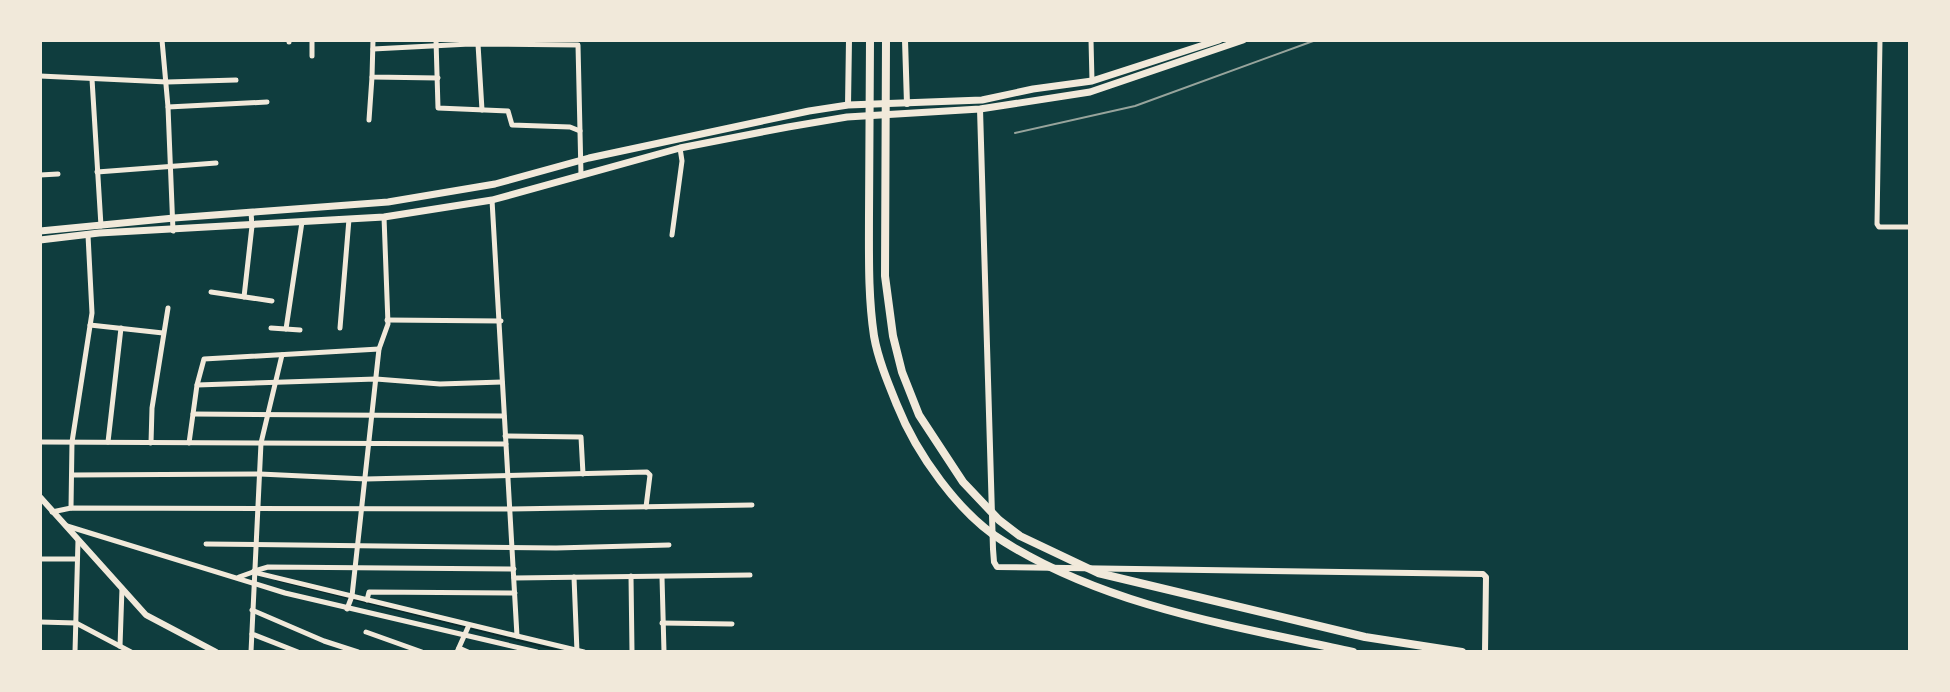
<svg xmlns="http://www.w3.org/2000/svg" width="1950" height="692" viewBox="0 0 1950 692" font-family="'Fira Sans Condensed',sans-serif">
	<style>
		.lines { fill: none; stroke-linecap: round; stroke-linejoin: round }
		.stream { stroke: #0a2a2b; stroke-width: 2 }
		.minor { stroke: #f1e9da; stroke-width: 5 }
		.tertiary { stroke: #f1e9da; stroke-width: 6 }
		.secondary { stroke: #f1e9da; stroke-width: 7 }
		.trunk { stroke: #f1e9da; stroke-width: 8 }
		.rail { stroke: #97a49c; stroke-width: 2 }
	</style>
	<rect width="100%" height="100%" fill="#0f3d3e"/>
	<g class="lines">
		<path class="stream" d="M276 580 565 652"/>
		<g class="minor">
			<path d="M162 40 168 107 173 231"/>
			<path d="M373 40 372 77 438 78"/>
			<path d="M436 40 438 108 508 111 512 125 570 127 580 131"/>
			<path d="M1091 40 1092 81"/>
			<path d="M1880 40 1877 224 1879 227H1910"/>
			<path d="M289 42V40"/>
			<path d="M478 44 482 110"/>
			<path d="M373 49 470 44 578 45 581 175"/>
			<path d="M312 56V40"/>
			<path d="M40 76 167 82 236 80"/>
			<path d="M92 79 101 226"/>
			<path d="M168 107 267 102"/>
			<path d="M369 120 372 77"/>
			<path d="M97 172 216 163"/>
			<path d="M40 175 58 174"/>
			<path d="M672 235 682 161 680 148"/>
			<path d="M211 292 272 301"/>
			<path d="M244 297 252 226 251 212"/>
			<path d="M387 320 501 321"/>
			<path d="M90 325 163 333"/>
			<path d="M271 328 300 330"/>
			<path d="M340 328 349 219"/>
			<path d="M286 329 302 222"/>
			<path d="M197 385 376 379 440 384 502 382"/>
			<path d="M193 414 504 416"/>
			<path d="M505 436 581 437 583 474"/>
			<path d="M40 442 506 444"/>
			<path d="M108 442 121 328"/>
			<path d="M151 443 152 408 168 308"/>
			<path d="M189 443 197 385 204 359 379 349"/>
			<path d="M72 475 260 474 366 479 647 472 650 475 646 507"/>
			<path d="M71 508 72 442 92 313 88 235"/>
			<path d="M52 512 71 508 511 509 752 505"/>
			<path d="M67 526 285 593 537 652"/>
			<path d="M206 544 556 548 669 545"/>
			<path d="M40 559H77"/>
			<path d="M254 571 268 567 514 569"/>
			<path d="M631 576 632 652"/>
			<path d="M239 577 253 572 517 636 492 200"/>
			<path d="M574 577 577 652"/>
			<path d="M662 577 664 652"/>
			<path d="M514 578 750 575"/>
			<path d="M367 600 369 592 515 593"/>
			<path d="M347 609 352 596 379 349 388 324 384 217"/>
			<path d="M252 610 324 641 358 652"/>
			<path d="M40 622 76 623 131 652"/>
			<path d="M662 623 732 624"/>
			<path d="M366 632 422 652"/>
			<path d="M252 634 298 652"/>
			<path d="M517 636 584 652"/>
			<path d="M120 646 122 588"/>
			<path d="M459 648 468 652"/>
			<path d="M75 652 78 540"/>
			<path d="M251 652 261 443 282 355"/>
			<path d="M457 652 469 625"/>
		</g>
		<g class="tertiary">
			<path d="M905 40 907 104"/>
			<path d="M848 105 849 40"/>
			<path d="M980 109 993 549 994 562 997 567 1483 574 1486 577 1485 652"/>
			<path d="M40 497 146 615 216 652"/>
		</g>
		<g class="secondary">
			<path d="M40 231 174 218 388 202 495 184 589 158 809 111 848 105 982 100 1033 89 1092 81 1219 40"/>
			<path d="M40 240 99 233 384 217 492 200 680 148 788 127 847 117 980 109 1090 92 1243 40"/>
		</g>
		<g class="trunk">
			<path d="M870 40C870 98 869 157 869 215 869 256 868 296 874 336 878 359 888 383 897 405 916 453 959 514 1003 541 1108 607 1234 626 1353 652"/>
			<path d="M886 40 885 276 893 336 902 372 919 415 963 482 999 520 1020 536 1098 573 1365 637 1462 652"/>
		</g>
		<path class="rail" d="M1015 133 1135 106 1316 40"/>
	</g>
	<rect width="1950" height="692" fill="none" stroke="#f1e9da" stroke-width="84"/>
</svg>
